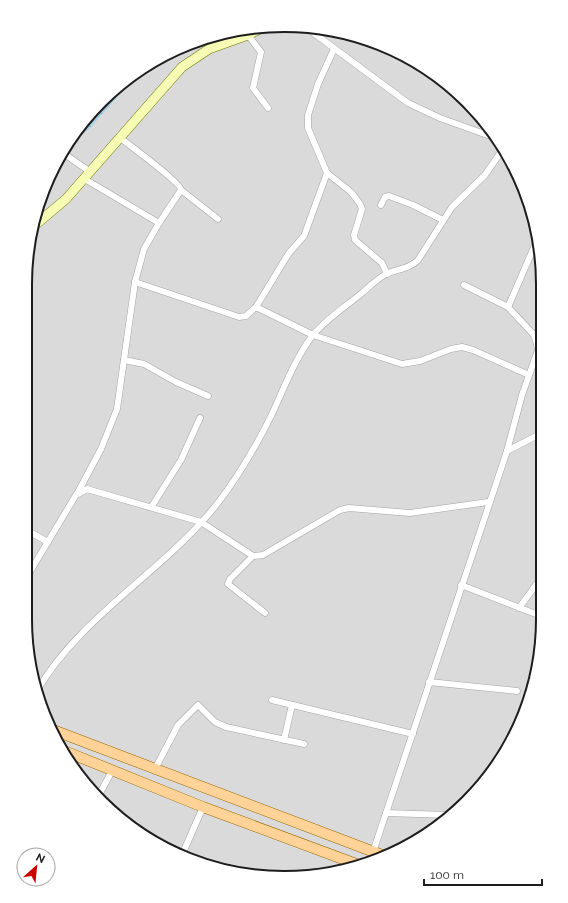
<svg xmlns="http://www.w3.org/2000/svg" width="568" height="903" viewBox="0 0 568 903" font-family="Raleway,sans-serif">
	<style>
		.residential { fill: #dbdada }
		.water { fill: url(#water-waves) }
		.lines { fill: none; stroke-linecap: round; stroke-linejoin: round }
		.street-casing { stroke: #a4a4a4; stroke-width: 7 }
		.secondary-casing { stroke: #6a7801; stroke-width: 10 }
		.primary-casing { stroke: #966600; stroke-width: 11 }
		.street { stroke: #fff; stroke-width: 6 }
		.secondary { stroke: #f7fcb4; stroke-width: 9 }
		.primary { stroke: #ffd397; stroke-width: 10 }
		.rim { fill: none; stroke: #1d1d1d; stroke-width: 2 }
	</style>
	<defs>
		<pattern id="water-waves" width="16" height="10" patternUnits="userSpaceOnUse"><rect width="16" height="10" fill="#a1d0de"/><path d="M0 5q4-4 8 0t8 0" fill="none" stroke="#8ab2be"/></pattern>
	</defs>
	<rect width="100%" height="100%" fill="#efebe3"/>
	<path class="residential" d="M250 27 351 34 442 79 508 155 534 217 542 267 541 653 523 718 489 777 428 834 351 869 284 878 201 864 127 825 69 763 39 702 25 619 27 250 45 185 79 126 155 60Z"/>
	<path class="water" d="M133 79 90 128 84 133 76 130 79 126Z"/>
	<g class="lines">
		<g class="street-casing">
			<g id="street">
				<path d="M311 31 408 103 440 118 493 137"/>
				<path d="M248 35 261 52 253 88 268 108"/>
				<path d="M334 49 318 84 308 115V128L327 173 351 192 360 204 362 209 354 235 355 240 382 263 387 274"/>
				<path d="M63 153 89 171"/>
				<path d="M83 178 159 223"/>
				<path d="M181 190 218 219"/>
				<path d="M381 205 385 197 389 196 413 205 443 220"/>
				<path d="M135 282 239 317 246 316 256 307 289 253 304 236 327 173"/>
				<path d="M256 307 313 335 402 364 420 361 451 349 462 347 473 350 529 375"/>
				<path d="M508 307 538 238"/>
				<path d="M124 360 144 364 176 382 208 396"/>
				<path d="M507 451 542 433"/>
				<path d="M77 494 101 449 117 409 135 282 144 249 159 223 181 190C181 183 128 144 119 137"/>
				<path d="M152 506 181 460 200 418"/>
				<path d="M26 530 48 542"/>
				<path d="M253 556 230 579 228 584 265 613"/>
				<path d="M25 580 76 495 87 489 201 522 253 556 263 555 340 510 349 508 410 513 488 502"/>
				<path d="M461 585 541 616"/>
				<path d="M519 608 541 578"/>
				<path d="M429 682 517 691"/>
				<path d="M37 691C76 622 155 576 207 516 231 489 256 447 272 414 284 388 295 359 312 336 326 319 345 307 362 293 370 286 377 279 386 274 398 269 409 269 418 260L452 207 485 175 503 149"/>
				<path d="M272 700 413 734"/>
				<path d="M284 740 292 705"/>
				<path d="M155 769 178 725 198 705 215 722 226 727 304 744"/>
				<path d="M99 795 112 771"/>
				<path d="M386 813 448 815"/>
				<path d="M373 852 507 451 522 395 538 350 537 344 534 335 508 307 464 285"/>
				<path d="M182 855 203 807"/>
			</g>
		</g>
		<g class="secondary-casing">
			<path id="secondary" d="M34 226 66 199 182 67 209 49 248 35 262 28"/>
		</g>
		<g class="primary-casing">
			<g id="primary">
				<path d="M53 730 382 855"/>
				<path d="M62 750 203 807 359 865"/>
			</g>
		</g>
		<use href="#street" class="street"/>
		<use href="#secondary" class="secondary"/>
		<use href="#primary" class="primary"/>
	</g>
	<path d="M0 0H568V903H0ZM284 32H284A252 252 0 0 1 536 284V619A252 252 0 0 1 284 871H284A252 252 0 0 1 32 619V284A252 252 0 0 1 284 32Z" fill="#fff" fill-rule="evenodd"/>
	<path class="rim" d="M284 32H284A252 252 0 0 1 536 284V619A252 252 0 0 1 284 871H284A252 252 0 0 1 32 619V284A252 252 0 0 1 284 32Z"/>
	<g transform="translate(36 867) rotate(27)"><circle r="19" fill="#ffffff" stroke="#a5a5a5"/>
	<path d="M0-3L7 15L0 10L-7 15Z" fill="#ca0200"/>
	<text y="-6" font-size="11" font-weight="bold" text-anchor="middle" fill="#1d1d1d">N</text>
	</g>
	<path d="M424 879v6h118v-6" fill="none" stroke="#1d1d1d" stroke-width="2"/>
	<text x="430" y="879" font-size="12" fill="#1d1d1d" stroke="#ffffff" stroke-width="3" paint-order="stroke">100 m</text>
</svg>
